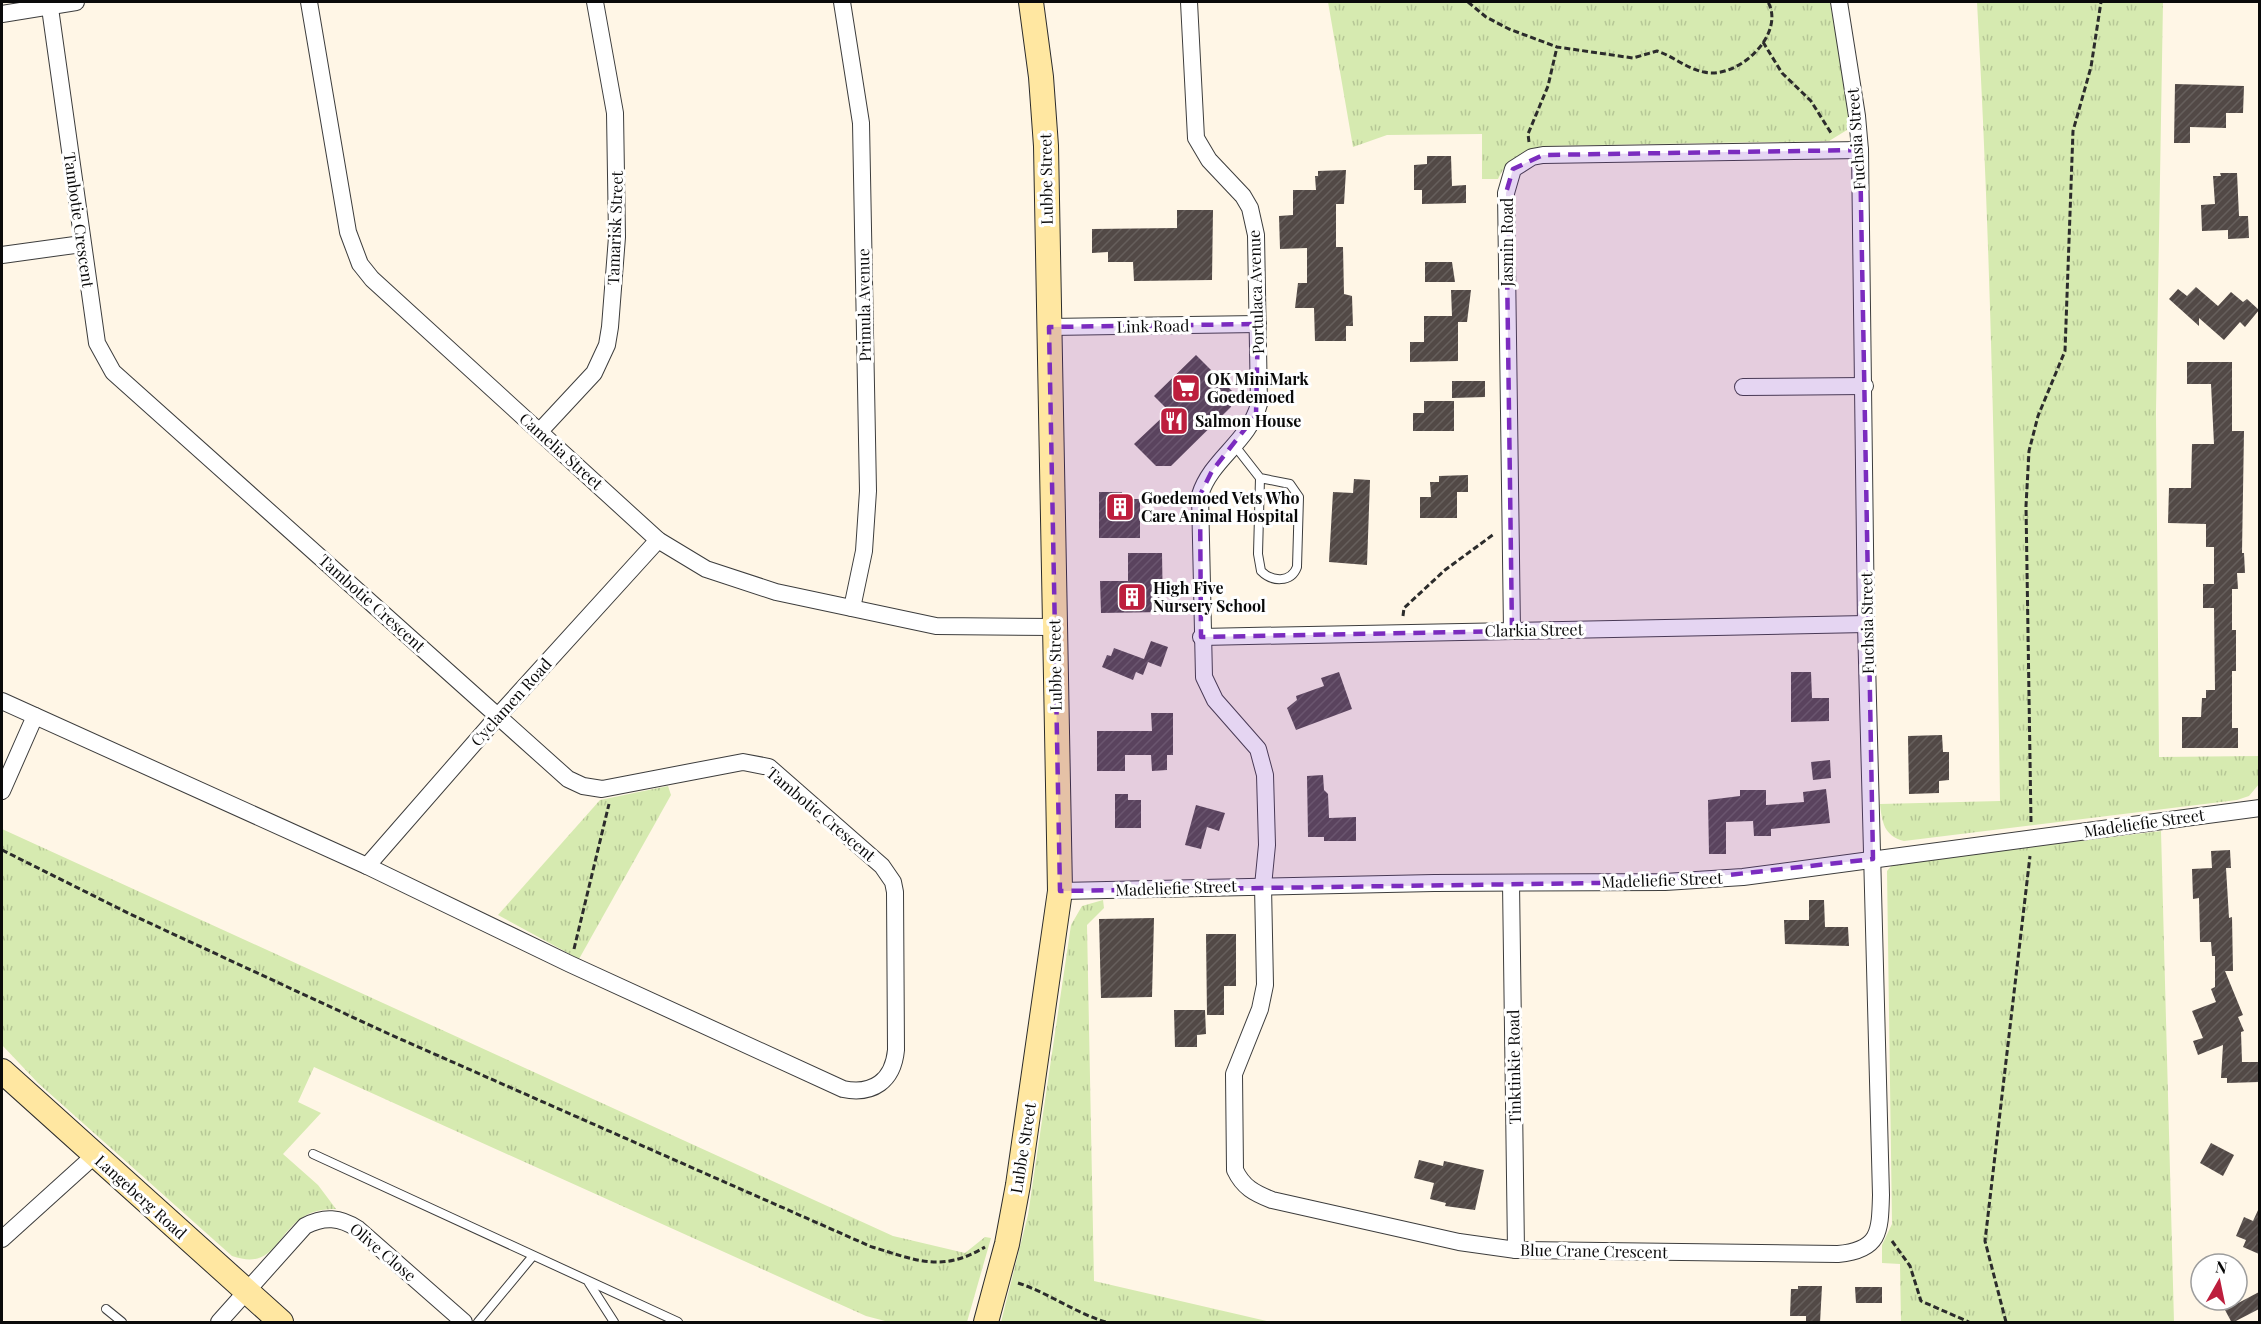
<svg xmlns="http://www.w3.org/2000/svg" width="2261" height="1324" viewBox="0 0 2261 1324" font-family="'Playfair Display',serif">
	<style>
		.grass { fill: url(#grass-tufts) }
		.building { fill: url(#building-hatch) }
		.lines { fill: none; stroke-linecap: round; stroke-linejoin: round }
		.service-casing { stroke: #3d3d3d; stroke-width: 10 }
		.minor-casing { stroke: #3d3d3d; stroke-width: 18 }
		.secondary-casing { stroke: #2c2c2c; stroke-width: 26 }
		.path { stroke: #2c2c2c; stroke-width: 3; stroke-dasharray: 6 3; stroke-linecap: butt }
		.service { stroke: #fff; stroke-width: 8 }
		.minor { stroke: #fff; stroke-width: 16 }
		.secondary { stroke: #ffe7a1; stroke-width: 24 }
		.marked { fill: #7b2cbf; fill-opacity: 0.2; stroke: #7b2cbf; stroke-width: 4.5; stroke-dasharray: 12 8; stroke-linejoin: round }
		.labels { text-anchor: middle; stroke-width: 6; stroke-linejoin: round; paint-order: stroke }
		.street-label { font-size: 16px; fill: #0a0a0a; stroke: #fff }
		.poi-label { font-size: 16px; font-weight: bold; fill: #0a0a0a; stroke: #fff; text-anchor: start }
	</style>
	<defs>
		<pattern id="grass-tufts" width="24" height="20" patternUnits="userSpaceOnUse" patternTransform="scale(1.5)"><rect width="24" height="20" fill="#d6eab0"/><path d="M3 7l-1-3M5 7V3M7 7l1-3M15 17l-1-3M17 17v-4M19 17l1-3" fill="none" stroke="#b6c796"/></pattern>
		<pattern id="building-hatch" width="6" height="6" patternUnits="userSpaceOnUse" patternTransform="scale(1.5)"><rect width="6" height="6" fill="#524946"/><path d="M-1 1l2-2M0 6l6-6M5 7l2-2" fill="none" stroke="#665f5c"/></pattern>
	</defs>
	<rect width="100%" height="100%" fill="#fff6e6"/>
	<g class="grass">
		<path d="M1328 2H1830L1850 118 1847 130 1829 141 1543 146C1522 152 1507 159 1498 179H1482V134L1387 135 1353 147Z"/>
		<path d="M1977 2H2163L2156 412 2159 757 2259 756V784L2249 796 2237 800 1904 841C1884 836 1882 822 1880 804L2000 801C1996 535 1992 268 1977 2Z"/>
		<path d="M668 786 671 795 579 959 498 915 600 800Z"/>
		<path d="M2 829 893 1236 965 1253 985 1237 991 1238 967 1322H889L866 1316 314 1067 298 1102 321 1113 283 1154 318 1185 336 1209C323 1209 311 1211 300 1219 275 1238 272 1270 232 1256L38 1083 2 1045Z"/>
		<path d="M2161 831 2174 1322H1901L1900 1264 1882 1263V1245L1892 1224 1887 871 1893 864Z"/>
		<path d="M1103 900 1104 908 1087 925 1094 1281 1271 1322H1001L1028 1215 1071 925 1082 906Z"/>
	</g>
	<g class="building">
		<path d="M2175 84 2244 86 2243 113H2226V128L2190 127V143H2174Z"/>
		<path d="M1427 156H1451L1452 186 1466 185V203L1422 204V190H1414V165L1427 164Z"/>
		<path d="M1346 170 1344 204H1336V247H1343L1344 294 1352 296 1353 326H1346V341H1315L1314 308H1295L1298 283H1307V248L1280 249 1279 216 1293 215V190H1316L1315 176H1318V171Z"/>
		<path d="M2220 173H2237L2239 216H2248L2249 238 2228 239V230L2202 231 2201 205 2215 204 2213 176H2221Z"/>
		<path d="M1177 210H1213L1212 280 1134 281 1133 262H1108V252L1092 253V229L1177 228Z"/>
		<path d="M1425 262H1452L1455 282H1425Z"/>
		<path d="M2196 287 2218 306 2231 292 2243 302 2247 299 2259 310 2245 327 2240 322 2224 340 2199 318V326L2169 299 2178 289 2187 296Z"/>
		<path d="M1451 290H1471L1467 322H1458V361L1410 362V342H1424V316H1452Z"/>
		<path d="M1196 355 1232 391 1231 407 1171 466H1156L1134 444 1169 411 1154 396Z"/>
		<path d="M2187 362H2232V431H2244L2242 553H2244L2245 573H2237L2238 589H2232V630H2236V671H2232V728H2238V748H2182V717H2201L2202 698H2206V690H2215L2214 608H2203V584H2214V547H2206V524L2168 523 2169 488H2191L2192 444H2214L2211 384H2187Z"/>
		<path d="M1452 381H1485V397L1452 398Z"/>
		<path d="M1424 401H1454V431H1413V413H1424Z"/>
		<path d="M1468 475V492H1457V518H1420V497H1431L1430 482H1439V476Z"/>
		<path d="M1354 479 1370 480 1367 565 1329 562 1333 492 1353 493Z"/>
		<path d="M1099 492H1122V499H1140V538H1099Z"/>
		<path d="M1128 553H1162L1163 612 1101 613 1100 581H1128Z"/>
		<path d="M1151 641 1168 647 1161 667 1148 662 1143 675 1136 672 1133 680 1102 667 1107 655 1111 656 1114 648 1144 659Z"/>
		<path d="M1339 672 1352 709 1296 730 1287 708 1297 700 1296 696 1324 686 1321 678Z"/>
		<path d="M1791 672H1811L1812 698H1829V721L1791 722Z"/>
		<path d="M1151 713H1173V755H1167V770L1152 771 1151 755H1125V771H1097V731H1152Z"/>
		<path d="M1942 735 1943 752H1949V780L1939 781V793L1909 794 1908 736Z"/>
		<path d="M1830 760 1831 778 1813 780 1811 762Z"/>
		<path d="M1323 775 1324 790 1328 794 1329 818 1356 817V841H1324V837H1308L1307 776Z"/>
		<path d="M1826 789 1830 823 1771 829V836H1754L1753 821 1726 822V854H1709L1708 800 1740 796V790H1766V805L1804 802 1803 792Z"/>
		<path d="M1115 794H1128V800H1141V828H1115Z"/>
		<path d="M1196 805 1225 813 1219 831 1207 827 1201 849 1185 845Z"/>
		<path d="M2230 850 2231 868H2226L2229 918 2232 917 2233 971H2225L2243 1015 2238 1017 2244 1031 2241 1032 2242 1062H2259V1082L2227 1083V1078H2221L2223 1045 2198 1055 2193 1041 2203 1038 2192 1011 2216 1002 2211 989 2215 987V956H2212L2211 942H2200L2199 898 2193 899 2192 869 2212 868 2211 851Z"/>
		<path d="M1809 900H1824L1825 927H1848L1849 946 1785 944 1784 920H1809Z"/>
		<path d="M1154 918 1152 997 1101 998 1099 919Z"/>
		<path d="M1206 934H1236V986H1224V1015H1207Z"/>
		<path d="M1174 1010H1205L1206 1034 1197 1035V1047H1175Z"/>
		<path d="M2211 1143 2234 1155 2223 1176 2200 1163Z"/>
		<path d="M1419 1160 1443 1166 1444 1161 1484 1170 1475 1210 1445 1206 1446 1203 1430 1199 1434 1183 1414 1178Z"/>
		<path d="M2259 1208V1254L2243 1247 2246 1240 2236 1236 2244 1217 2253 1221Z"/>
		<path d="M1798 1286H1822L1820 1323H1806V1316H1790L1791 1289H1798Z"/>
		<path d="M1855 1287H1882V1303H1856Z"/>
		<path d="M2259 1292V1309L2232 1323 2225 1310Z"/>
	</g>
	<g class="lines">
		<g class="service-casing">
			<g id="service">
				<path d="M1235 446 1260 478 1258 554 1261 571C1272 582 1291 583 1297 567L1299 497 1290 484 1260 478"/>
				<path d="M313 1154 678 1322"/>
				<path d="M589 1283 614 1322"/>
				<path d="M106 1309 122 1322"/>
				<path d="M478 1322 532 1257"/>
			</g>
		</g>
		<g class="minor-casing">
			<g id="minor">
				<path d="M309 2 348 232 360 264 372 279 658 540 706 569 776 592 936 626 1054 627"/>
				<path d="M842 2 861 123 868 491 864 551 852 608"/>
				<path d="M1189 2 1196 138 1209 160 1243 196 1250 208 1256 235 1259 404C1249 442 1211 459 1200 495L1204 677 1215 700 1258 749 1265 775 1267 845 1263 886 1265 985 1260 1009 1234 1074 1235 1170C1243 1187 1254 1193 1272 1200L1459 1242 1516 1250 1838 1254C1880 1250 1880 1232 1881 1195L1866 624 1860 150 1857 116 1839 2"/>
				<path d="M2 14 76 2"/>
				<path d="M2 255 82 244"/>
				<path d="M1049 327 1258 324"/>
				<path d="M1743 387 1865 386"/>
				<path d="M540 431 594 373 607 345 610 327 617 237 615 113 595 2"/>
				<path d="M1512 631 1506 193 1513 169 1532 157 1543 155 1860 150"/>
				<path d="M1201 637 1866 624"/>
				<path d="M2 701 367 866 570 964 843 1089C873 1095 893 1081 896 1050L895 892 893 882 882 866 769 767 743 762 602 789 583 786 568 779 113 372 97 343 50 8"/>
				<path d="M2 791 35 716"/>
				<path d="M367 866 498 716 658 540"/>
				<path d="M1511 883 1516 1250"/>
				<path d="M1060 891 1434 883 1665 882 1743 877 2260 808"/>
				<path d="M2 1239 95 1155"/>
				<path d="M219 1322 305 1226C324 1216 340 1217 358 1229L464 1322"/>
			</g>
		</g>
		<g class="secondary-casing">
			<g id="secondary">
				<path d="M2 1071 281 1322"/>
				<path d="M986 1322 1007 1244 1018 1185 1060 891 1046 146 1041 77 1031 2"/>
			</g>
		</g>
		<g class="path">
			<path d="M1468 2 1486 17 1509 29 1557 47 1633 58 1657 51C1673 56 1687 69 1704 72 1738 80 1786 34 1768 2"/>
			<path d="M1763 42 1782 73 1811 101 1831 133"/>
			<path d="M1529 142 1528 134 1548 86 1557 47"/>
			<path d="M1403 616 1404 608 1445 570 1494 534"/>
			<path d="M2031 822 2026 506 2029 451 2038 416 2065 351 2073 131 2091 67 2101 2"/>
			<path d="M2 850 130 914 389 1034 872 1247C916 1260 942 1273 985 1247"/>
			<path d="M574 949 609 804"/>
			<path d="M1892 1241 1910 1266 1921 1301 1969 1322"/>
			<path d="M1018 1283C1049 1293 1075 1313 1106 1322"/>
			<path d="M2006 1322 1985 1241 2030 856"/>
		</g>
		<use href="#service" class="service"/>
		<use href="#minor" class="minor"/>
		<use href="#secondary" class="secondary"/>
	</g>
	<path class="marked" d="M1860 150 1873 859 1665 882 1060 891 1049 327 1258 324 1256 415 1212 471 1200 495 1201 637 1512 631 1506 193 1513 169 1543 155Z"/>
	<defs>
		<g id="supermarket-square" transform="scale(1.5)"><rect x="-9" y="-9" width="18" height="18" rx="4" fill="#bd1e3d" stroke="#fff"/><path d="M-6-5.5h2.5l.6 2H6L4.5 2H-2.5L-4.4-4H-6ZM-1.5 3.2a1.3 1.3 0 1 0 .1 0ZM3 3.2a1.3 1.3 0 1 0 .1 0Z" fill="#fff"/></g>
		<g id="restaurant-square" transform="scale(1.5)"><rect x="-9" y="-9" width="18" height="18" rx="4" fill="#bd1e3d" stroke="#fff"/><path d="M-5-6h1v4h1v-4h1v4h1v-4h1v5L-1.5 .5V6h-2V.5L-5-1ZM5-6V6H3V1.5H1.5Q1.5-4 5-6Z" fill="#fff"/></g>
		<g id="building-square" transform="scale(1.5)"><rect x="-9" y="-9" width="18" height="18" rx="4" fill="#bd1e3d" stroke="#fff"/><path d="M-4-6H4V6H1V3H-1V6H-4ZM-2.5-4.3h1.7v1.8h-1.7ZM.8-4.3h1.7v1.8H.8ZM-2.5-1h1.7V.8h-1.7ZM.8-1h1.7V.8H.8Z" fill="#fff"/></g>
	</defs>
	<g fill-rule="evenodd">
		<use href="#supermarket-square" x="1186" y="388"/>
		<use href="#restaurant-square" x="1174" y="421"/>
		<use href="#building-square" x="1120" y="507"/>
		<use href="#building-square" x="1132" y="597"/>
	</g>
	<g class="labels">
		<g class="street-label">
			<text transform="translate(1856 139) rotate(-94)" y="6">Fuchsia Street</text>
			<text transform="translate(1046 179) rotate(-91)" y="6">Lubbe Street</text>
			<text transform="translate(79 220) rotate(82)" y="6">Tambotie Crescent</text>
			<text transform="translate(615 228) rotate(-88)" y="6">Tamarisk Street</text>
			<text transform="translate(1507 242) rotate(-90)" y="6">Jasmin Road</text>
			<text transform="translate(1256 292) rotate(-92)" y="6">Portulaca Avenue</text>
			<text transform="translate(864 305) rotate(-91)" y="6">Primula Avenue</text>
			<text transform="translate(1153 326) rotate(-1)" y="6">Link Road</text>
			<text transform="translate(561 451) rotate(42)" y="6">Camelia Street</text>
			<text transform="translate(372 603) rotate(42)" y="6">Tambotie Crescent</text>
			<text transform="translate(1867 623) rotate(-91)" y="6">Fuchsia Street</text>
			<text transform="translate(1534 630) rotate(-1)" y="6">Clarkia Street</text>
			<text transform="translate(1055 665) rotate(-91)" y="6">Lubbe Street</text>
			<text transform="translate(511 702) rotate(-48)" y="6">Cyclamen Road</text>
			<text transform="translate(821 814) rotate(40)" y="6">Tambotie Crescent</text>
			<text transform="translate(2144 823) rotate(-8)" y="6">Madeliefie Street</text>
			<text transform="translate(1662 880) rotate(-2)" y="6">Madeliefie Street</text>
			<text transform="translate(1176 888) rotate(-2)" y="6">Madeliefie Street</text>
			<text transform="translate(1514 1067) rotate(-91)" y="6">Tinktinkie Road</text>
			<text transform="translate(1023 1148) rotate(-81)" y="6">Lubbe Street</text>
			<text transform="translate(141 1197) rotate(42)" y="6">Langeberg Road</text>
			<text transform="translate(1594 1251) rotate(1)" y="6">Blue Crane Crescent</text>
			<text transform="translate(383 1252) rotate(40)" y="6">Olive Close</text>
		</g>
		<g class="poi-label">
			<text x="1207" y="385">OK MiniMark<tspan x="1207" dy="18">Goedemoed</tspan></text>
			<text x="1195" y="427">Salmon House</text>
			<text x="1141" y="504">Goedemoed Vets Who<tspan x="1141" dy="18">Care Animal Hospital</tspan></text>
			<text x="1153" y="594">High Five<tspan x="1153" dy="18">Nursery School</tspan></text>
		</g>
	</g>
	<rect width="2261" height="1324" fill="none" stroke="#0a0a0a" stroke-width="6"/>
	<g transform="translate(2219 1282) rotate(9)"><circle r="28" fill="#ffffff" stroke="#9d9d9d" stroke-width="1.5"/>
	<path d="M0-4.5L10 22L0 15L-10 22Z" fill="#bd1e3d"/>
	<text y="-9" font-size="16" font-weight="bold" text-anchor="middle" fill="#0a0a0a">N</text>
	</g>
</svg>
